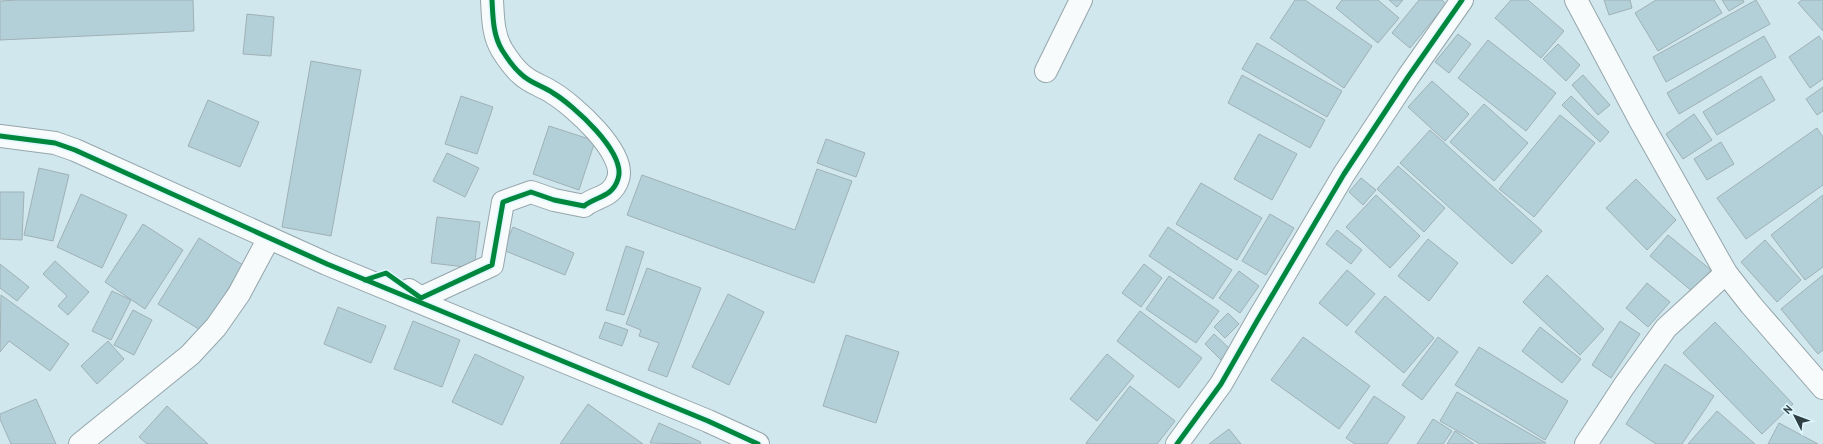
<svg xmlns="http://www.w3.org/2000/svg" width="1823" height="444" viewBox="0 0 1823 444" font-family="'PT Sans',sans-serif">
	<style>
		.building { fill: #b3d0d8; stroke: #9fb1b5 }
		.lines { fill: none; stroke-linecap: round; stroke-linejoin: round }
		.minor-casing { stroke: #95a6ab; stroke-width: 24 }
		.tertiary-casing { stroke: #95a6ab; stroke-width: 24 }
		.minor { stroke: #f8fbfc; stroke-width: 22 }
		.tertiary { stroke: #f8fbfc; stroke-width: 22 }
		.cycleway-casing { stroke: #dff7fe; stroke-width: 8 }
		.cycleway { stroke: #00873e; stroke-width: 5 }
	</style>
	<rect width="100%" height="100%" fill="#d0e7ed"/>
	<g class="building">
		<path d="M17 0H193L194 31 0 40V1Z"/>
		<path d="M1295 0H1305L1372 46 1344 88 1270 38Z"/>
		<path d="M1342 0H1378L1399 18 1378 43 1336 8Z"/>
		<path d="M1389 0H1403L1397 7Z"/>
		<path d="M1419 0H1442L1446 4 1410 48 1392 33Z"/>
		<path d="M1511 0H1528L1564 31 1541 58 1495 18Z"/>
		<path d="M1604 0H1630L1632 8 1609 15Z"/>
		<path d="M1656 0H1714L1722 13 1658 51 1635 13Z"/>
		<path d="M1722 0H1743L1744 2 1729 11Z"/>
		<path d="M1756 0 1770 24 1666 82 1653 57Z"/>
		<path d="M1802 0H1823V31L1798 3Z"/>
		<path d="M247 14 274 17 271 56 243 54Z"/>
		<path d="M1458 34 1471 44 1449 73 1435 62Z"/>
		<path d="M1764 36 1776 57 1679 114 1667 93Z"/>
		<path d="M1819 36 1823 42V79L1810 88 1789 57Z"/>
		<path d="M1488 40 1556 93 1526 131 1458 78Z"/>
		<path d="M1257 43 1342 91 1327 117 1242 69Z"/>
		<path d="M1558 44 1580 65 1566 81 1543 59Z"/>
		<path d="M311 61 361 70 331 236 282 227Z"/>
		<path d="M1242 75 1325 120 1310 148 1228 103Z"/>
		<path d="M1583 75 1610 105 1598 115 1572 85Z"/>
		<path d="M1761 76 1775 100 1717 135 1703 112Z"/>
		<path d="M1432 81 1469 114 1445 141 1408 107Z"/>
		<path d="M1823 87V111L1817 115 1806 99Z"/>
		<path d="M461 96 493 107 477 154 445 144Z"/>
		<path d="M1571 96 1609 132 1600 142 1562 105Z"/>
		<path d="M208 100 259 122 240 167 188 146Z"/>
		<path d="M1484 104 1528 143 1494 181 1450 142Z"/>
		<path d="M1694 114 1712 140 1683 159 1666 134Z"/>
		<path d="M1560 115 1595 143 1534 217 1499 189Z"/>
		<path d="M549 126 595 141 579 190 533 174Z"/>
		<path d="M1817 128 1823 137V185L1746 239 1717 198Z"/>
		<path d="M1430 130 1542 231 1512 264 1400 163Z"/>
		<path d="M1259 134 1297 154 1272 200 1234 179Z"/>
		<path d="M826 139 865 153 856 177 817 163Z"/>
		<path d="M1721 142 1734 164 1707 180 1694 159Z"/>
		<path d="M447 153 479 168 465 197 433 181Z"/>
		<path d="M1398 166 1445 208 1424 232 1377 189Z"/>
		<path d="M39 168 69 175 53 241 24 235Z"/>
		<path d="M817 169 852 181 814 283 627 215 642 175 795 230Z"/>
		<path d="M1361 178 1376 190 1363 205 1349 192Z"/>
		<path d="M1636 179 1676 220 1647 250 1606 208Z"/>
		<path d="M1201 183 1262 218 1237 260 1176 224Z"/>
		<path d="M0 192H24L22 240 0 239Z"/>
		<path d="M81 194 127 215 102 268 57 247Z"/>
		<path d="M1376 195 1420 236 1390 268 1346 227Z"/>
		<path d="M1823 195V267L1805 280 1771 235Z"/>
		<path d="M1270 214 1294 228 1266 275 1242 261Z"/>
		<path d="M437 217 480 222 474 268 431 263Z"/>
		<path d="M143 224 183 250 145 309 105 282Z"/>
		<path d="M513 227 574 253 565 275 503 250Z"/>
		<path d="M1168 227 1232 270 1213 299 1149 256Z"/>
		<path d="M1337 230 1362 250 1351 264 1326 244Z"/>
		<path d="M1668 235 1711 270 1693 292 1650 256Z"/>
		<path d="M199 238 243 265 202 331 158 304Z"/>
		<path d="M1428 239 1458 263 1429 301 1398 276Z"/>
		<path d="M1765 240 1801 280 1777 302 1741 262Z"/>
		<path d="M626 246 644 252 624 315 606 310Z"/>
		<path d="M55 261 89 292 68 315 58 306 67 296 43 274Z"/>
		<path d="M0 264 29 287 17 301 0 288Z"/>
		<path d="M1144 264 1162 278 1141 307 1122 293Z"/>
		<path d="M647 268 701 288 667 377 648 370 659 343 639 336 641 330 626 324Z"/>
		<path d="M1347 270 1375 294 1347 326 1319 303Z"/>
		<path d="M1239 271 1259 286 1240 313 1219 298Z"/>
		<path d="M1547 275 1604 329 1580 355 1523 302Z"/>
		<path d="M1823 275V350L1818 354 1781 309Z"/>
		<path d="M1169 276 1219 311 1196 343 1146 309Z"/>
		<path d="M1647 283 1670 302 1648 327 1626 308Z"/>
		<path d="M112 291 131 300 111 340 92 331Z"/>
		<path d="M728 294 764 312 729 385 692 367Z"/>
		<path d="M1 295 69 344 50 371 9 341 0 352Z"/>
		<path d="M1385 296 1434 338 1404 373 1355 332Z"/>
		<path d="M338 307 386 326 371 363 324 344Z"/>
		<path d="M133 310 152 320 134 355 114 345Z"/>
		<path d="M1140 311 1202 358 1179 388 1117 341Z"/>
		<path d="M1228 313 1239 324 1225 338 1214 327Z"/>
		<path d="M413 321 460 340 442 387 394 369Z"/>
		<path d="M1620 321 1640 334 1611 378 1592 365Z"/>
		<path d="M605 322 628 330 622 346 599 338Z"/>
		<path d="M1715 322 1793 404 1762 434 1683 353Z"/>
		<path d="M1540 327 1581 359 1562 383 1522 351Z"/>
		<path d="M1214 334 1230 349 1221 360 1205 344Z"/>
		<path d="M846 335 899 352 876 423 823 406Z"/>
		<path d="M1303 337 1370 386 1339 429 1271 380Z"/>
		<path d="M1438 337 1458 352 1422 400 1402 385Z"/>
		<path d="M108 341 124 359 97 384 81 366Z"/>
		<path d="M1479 347 1568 401 1545 440 1455 385Z"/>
		<path d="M475 354 524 377 502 425 452 402Z"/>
		<path d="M1107 354 1134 376 1097 421 1070 399Z"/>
		<path d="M1665 364 1714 396 1682 444H1656L1626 424Z"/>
		<path d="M1130 386 1175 421 1157 444H1087L1086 443Z"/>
		<path d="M1457 392 1546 443 1480 444 1440 421Z"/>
		<path d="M1374 396 1405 417 1387 444H1355L1346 438Z"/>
		<path d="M36 399 56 444H11L0 419V414Z"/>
		<path d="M588 404 643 444H560Z"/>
		<path d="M167 406 208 444H147L139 437Z"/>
		<path d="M1717 411 1755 444H1688Z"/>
		<path d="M1433 419 1452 431 1443 444H1417Z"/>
		<path d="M659 423 701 442 700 444 650 443Z"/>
		<path d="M1779 423 1818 444H1768Z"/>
		<path d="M1229 429 1241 444H1209Z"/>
		<path d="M1455 431 1474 444H1447Z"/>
	</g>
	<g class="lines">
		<g class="minor-casing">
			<g id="minor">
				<path d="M1046 71 1081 0"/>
				<path d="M0 136 55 143 75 150 327 264 708 421 758 444"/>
				<path d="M409 290 421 298 492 265 503 202 531 192 554 200 584 206C596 196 612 198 618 179 627 153 573 105 553 93 543 86 530 83 521 74 514 68 507 58 502 50 493 35 493 18 492 0"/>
				<path d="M80 444 190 355 216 327 239 294 269 238"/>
				<path d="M1177 444 1221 384 1257 321 1344 174 1408 77 1462 0"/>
				<path d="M1586 444 1624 386 1666 328 1726 273"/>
			</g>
		</g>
		<g class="tertiary-casing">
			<path id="tertiary" d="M1576 0 1641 122 1726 273 1751 305 1823 388"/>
		</g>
		<use href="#minor" class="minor"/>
		<use href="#tertiary" class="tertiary"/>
		<g class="cycleway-casing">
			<g id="cycleway">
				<path d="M0 136 55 143 75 150 327 264 708 421 758 444"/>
				<path d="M365 280 386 273 421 298 492 265 503 202 531 192 554 200 584 206C596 196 612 198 618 179 627 153 573 105 553 93 543 86 530 83 521 74 514 68 507 58 502 50 493 35 493 18 492 0"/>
				<path d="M1177 444 1221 384 1257 321 1344 174 1408 77 1462 0"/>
			</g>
		</g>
		<use href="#cycleway" class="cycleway"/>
	</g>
	<g transform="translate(1795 416) rotate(312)" stroke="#dff7fe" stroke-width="3" paint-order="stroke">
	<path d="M0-3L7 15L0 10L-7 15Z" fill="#2e3e43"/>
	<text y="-6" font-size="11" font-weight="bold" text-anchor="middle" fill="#2e3e43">N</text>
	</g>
</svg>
